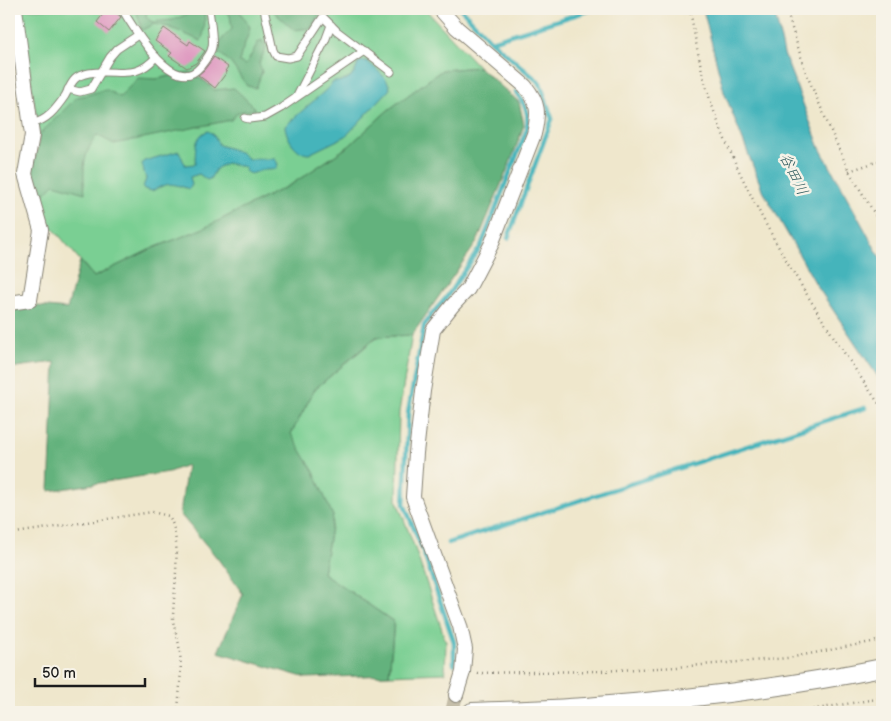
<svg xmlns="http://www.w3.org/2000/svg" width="891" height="721" viewBox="0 0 891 721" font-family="'Balsamiq Sans','Klee One',sans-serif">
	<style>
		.green { fill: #7acf93; stroke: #4b7658 }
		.forest { fill: #63b27d; stroke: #40674c }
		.water { fill: #44b4bb; stroke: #30686c }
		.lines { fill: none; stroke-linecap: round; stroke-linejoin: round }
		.stream { stroke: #44b4bb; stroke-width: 4.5 }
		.building { fill: #dd93bd }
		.minor-tunnel { stroke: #c5bea9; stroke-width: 14; stroke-dasharray: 14 7; stroke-linecap: butt }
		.service-casing { stroke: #868274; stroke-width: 9 }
		.minor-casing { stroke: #868274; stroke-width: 16 }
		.tertiary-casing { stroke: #868274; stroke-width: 20 }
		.path { stroke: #868274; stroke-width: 2.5; stroke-dasharray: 1 4; stroke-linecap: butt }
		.service { stroke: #fff; stroke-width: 7 }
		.minor { stroke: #fff; stroke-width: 14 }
		.tertiary { stroke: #fff; stroke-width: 18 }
		.labels { text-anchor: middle; stroke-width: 5; stroke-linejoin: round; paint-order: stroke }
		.water-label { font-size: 15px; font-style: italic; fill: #2c595c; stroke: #f7f3e8 }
	</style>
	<rect width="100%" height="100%" fill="#f7f3e8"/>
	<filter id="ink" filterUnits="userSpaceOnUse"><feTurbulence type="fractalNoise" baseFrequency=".02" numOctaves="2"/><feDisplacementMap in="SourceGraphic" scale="10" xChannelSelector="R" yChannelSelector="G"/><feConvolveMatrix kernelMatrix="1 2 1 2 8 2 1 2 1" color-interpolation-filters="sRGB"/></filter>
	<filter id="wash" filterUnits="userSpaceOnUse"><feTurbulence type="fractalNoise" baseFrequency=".0096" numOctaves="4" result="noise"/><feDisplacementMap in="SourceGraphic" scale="20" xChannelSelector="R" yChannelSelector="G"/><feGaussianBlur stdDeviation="1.12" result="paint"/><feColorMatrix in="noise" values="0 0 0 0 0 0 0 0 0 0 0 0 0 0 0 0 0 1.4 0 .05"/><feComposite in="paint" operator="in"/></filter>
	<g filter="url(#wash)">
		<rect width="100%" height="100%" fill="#efe7cc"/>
		<g class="green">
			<path d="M20 9H425L479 67 442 70 387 111 349 146 292 184 204 228 151 249 94 277 47 221 31 170 38 147 39 135Z"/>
			<path d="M412 335 399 412 397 501 416 551 446 642 445 673 389 675 394 622 323 573 333 516 290 435 315 389 377 337Z"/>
		</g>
		<g class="forest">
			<path d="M136 9H147L146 17 152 22 173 20 188 14 189 9H203C206 19 205 32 201 41L169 27 154 24 142 30Z"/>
			<path d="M222 9H238L250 27C248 39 241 50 239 62L246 65 258 42 262 40 266 48 259 63 262 72 256 88 247 86 230 62 216 50 223 38 232 29 230 15Z"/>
			<path d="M272 9H322L311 28 294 30 275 13Z"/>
			<path d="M479 67 519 102 524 125 512 158 477 242 412 335 376 337 315 389 291 434 314 472 333 516 323 573 394 622 389 675 306 678 218 652 243 594 218 559 180 514 187 465 169 472 49 491 55 362 9 368V311L38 306 67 309 80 261 94 277 151 249 204 228 292 184 349 146 387 111 442 70Z"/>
			<path d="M189 72 206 82 214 90 234 88 256 109 238 112 231 120 114 144 97 135C82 155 83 170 85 193L54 184 40 199 31 170 38 147 39 135 77 97 88 95 105 89 120 97 138 78 156 79Z"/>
		</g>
		<g class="water">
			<path d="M703 9H774L784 54 820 148 882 261V383L817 286 762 189 724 92Z"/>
			<path d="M362 61H367C375 69 389 78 390 89L346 136 309 154C296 154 286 137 285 126L327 89 333 82C346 82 355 77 358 63Z"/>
			<path d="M208 131 213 134 219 145 240 152 248 159H275L278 164 276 169C272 170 267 170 263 170 254 172 251 177 244 170L245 167 226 163 216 169 210 179 207 180 199 174 190 177 192 185 189 189C171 183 169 182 152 191L144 189 143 187 146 179 142 164 144 161 179 151 185 165 195 164C196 152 193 136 208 131Z"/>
		</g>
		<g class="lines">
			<g class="stream">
				<path d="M461 9 491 41 540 83 552 119 508 238"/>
				<path d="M491 41 594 9"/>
				<path d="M448 543 865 408"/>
				<path d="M454 664V642L423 551 404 504 408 413 424 326 430 316 446 298 481 246 527 129C529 111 526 106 516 92"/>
			</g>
		</g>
		<g id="blocks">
			<g class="building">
				<path d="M107 9H112L121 17 109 32 97 22Z"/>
				<path d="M164 28 188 45 190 41 205 51 196 63 187 68 169 56 172 53 155 41Z"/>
				<path d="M214 57 228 67 225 71 227 72 215 88 198 75 204 70Z"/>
			</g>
		</g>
	</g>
	<g filter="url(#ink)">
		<use href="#blocks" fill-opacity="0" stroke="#868274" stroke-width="1"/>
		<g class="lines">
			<path class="minor-tunnel" d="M452 712 456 695"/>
			<g class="service-casing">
				<g id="service">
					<path d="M122 9C133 27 174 98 200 67 204 62 211 54 212 47 214 38 210 19 209 9"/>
					<path d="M264 9 273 50 276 56 288 58 297 56 323 17 337 31 391 72"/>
					<path d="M68 89 80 92 91 89 110 57 117 49 138 35"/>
					<path d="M297 96 325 41 331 25"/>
					<path d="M245 118 249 119 265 117 281 108 364 51"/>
					<path d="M31 124C47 121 56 109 65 96 68 91 70 84 75 79 78 76 84 74 89 73 117 68 134 82 156 57"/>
				</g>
			</g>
			<g class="minor-casing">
				<g id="minor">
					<path d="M440 9 457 28 525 86C539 103 539 113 534 134L491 245 468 289 452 306 433 330 423 391 416 453 413 497 460 626 465 649 463 672 456 695"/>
					<path d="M9 303 30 300 41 230 25 174 32 135 15 9"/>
				</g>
			</g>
			<g class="tertiary-casing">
				<path id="tertiary" d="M472 712C513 710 555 710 597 706 693 699 788 687 882 668"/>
			</g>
			<g class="path">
				<path d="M690 9C694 32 698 56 704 79 717 128 740 174 763 219 799 285 839 347 882 408"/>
				<path d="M786 9 806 73 834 138 849 171 882 226"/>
				<path d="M849 171 882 160"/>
				<path d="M9 534 152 512 169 516C183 540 173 591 173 620 174 629 178 637 179 646 183 668 179 690 178 712"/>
				<path d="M477 673 600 671 677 667 788 658 882 640"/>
				<path d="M798 712 882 698"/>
			</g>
			<use href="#service" class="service"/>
			<use href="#minor" class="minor"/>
			<use href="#tertiary" class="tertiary"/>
		</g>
	</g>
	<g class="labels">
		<g class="water-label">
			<text transform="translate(794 174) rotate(64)" y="5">谷田川</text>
		</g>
	</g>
	<rect width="891" height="721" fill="none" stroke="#f7f3e8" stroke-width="30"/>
	<path d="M35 678v8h110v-8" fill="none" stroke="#1c1c1c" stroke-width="2.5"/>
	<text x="42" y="678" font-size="15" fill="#1c1c1c" stroke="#f7f3e8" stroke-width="4" paint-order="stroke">50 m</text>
</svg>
